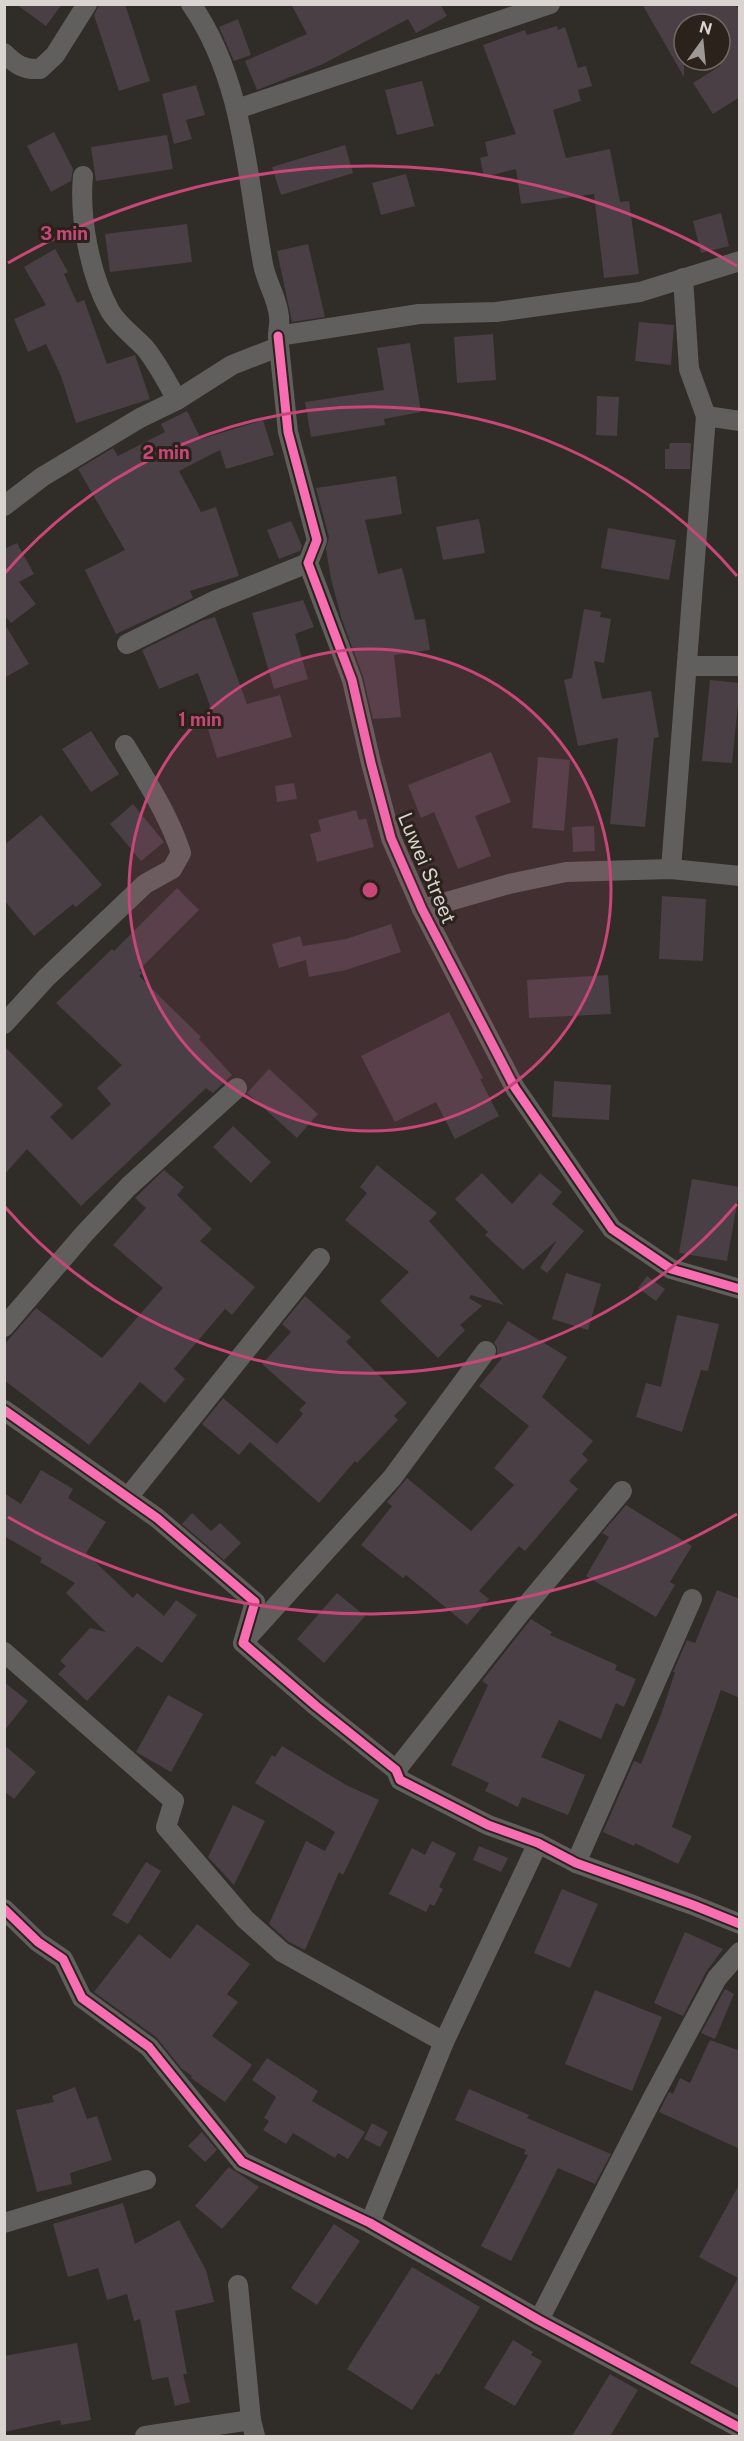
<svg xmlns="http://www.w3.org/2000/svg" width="744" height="2441" viewBox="0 0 744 2441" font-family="'Public Sans',sans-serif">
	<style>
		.building { fill: #4a3f45 }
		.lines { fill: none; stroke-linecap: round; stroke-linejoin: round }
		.minor { stroke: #605f5d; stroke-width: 20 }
		.cycleway-casing { stroke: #2a221b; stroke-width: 13 }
		.cycleway { stroke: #f96db3; stroke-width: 9 }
		.ring { fill: none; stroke: #c84778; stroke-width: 3 }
		.labels { text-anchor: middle; stroke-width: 6; stroke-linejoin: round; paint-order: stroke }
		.street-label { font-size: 20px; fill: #dad4d0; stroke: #2a221b }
		.centre { fill: #c84778; stroke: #2a221b; stroke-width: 3 }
		.ring-label { font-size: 18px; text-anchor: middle; font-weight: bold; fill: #c84778; stroke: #2a221b; stroke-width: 6; stroke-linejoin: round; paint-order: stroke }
	</style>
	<rect width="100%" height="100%" fill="#302c28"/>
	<g class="building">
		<path d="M16 4H62L46 26Z"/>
		<path d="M105 4H125L150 81 119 91 94 15 98 7Z"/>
		<path d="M291 4H440L447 16 416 33 408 19 323 64 257 90 245 61 307 34Z"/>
		<path d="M642 4H735L740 12V97L713 114 693 83 720 66V24H684V77Z"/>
		<path d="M238 19 251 55 234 61 219 27Z"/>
		<path d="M557 26 558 30 565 27 578 68 586 66 592 86 578 90 581 101 553 110 566 158 610 149 620 202 629 201 639 274 604 278 594 194 521 204 516 169 484 177 480 158 488 156 485 142 516 134 483 45 525 30 527 35Z"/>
		<path d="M422 81 434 126 397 135 385 90Z"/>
		<path d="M196 85 205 115 186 120 192 139 174 144 162 94Z"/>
		<path d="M54 132 73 169 71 181 51 192 27 146Z"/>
		<path d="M167 135 173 169 96 181 91 147Z"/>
		<path d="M345 145 353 173 281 195 272 167Z"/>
		<path d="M406 174 415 206 381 215 372 183Z"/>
		<path d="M721 213 729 246 701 253 693 221Z"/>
		<path d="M187 224 192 262 110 272 105 234Z"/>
		<path d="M308 244 325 317 292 322 277 251Z"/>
		<path d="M55 249 68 272 64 274 77 303 84 300 107 364 135 355 150 399 76 423 61 376 46 344 28 352 14 319 46 305 24 267Z"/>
		<path d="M639 322 674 325 671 365 635 361Z"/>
		<path d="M493 334 496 380 457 383 454 337Z"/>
		<path d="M410 343 421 412 384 419 385 425 311 437 305 402 384 390 377 348Z"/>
		<path d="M597 396 619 397 617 436 596 435Z"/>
		<path d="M187 411 201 439 263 420 274 455 226 469 220 450 179 471 201 512 216 507 239 576 190 591 193 598 116 634 85 570 125 550 78 469 113 448 118 456 165 432 161 424Z"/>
		<path d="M670 443H691L690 469H665V449H669Z"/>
		<path d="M396 476 402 514 365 520 378 574 402 568 415 620 425 619 430 650 394 655 401 717 373 719 363 676 342 620 331 579 326 549 329 537 316 488Z"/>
		<path d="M479 519 485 553 443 560 436 527Z"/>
		<path d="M291 521 302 546 300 551 279 559 267 530Z"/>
		<path d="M608 528 676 540 669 580 601 568Z"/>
		<path d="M17 543 34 574 19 582 36 604 11 623 4 615V549Z"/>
		<path d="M303 600 314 627 295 634 308 679 274 689 252 613Z"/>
		<path d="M584 609 601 612 600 617 611 619 604 663 594 661 602 699 651 691 659 737 654 738 645 827 610 824 618 738 578 746 564 680 572 678Z"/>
		<path d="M215 617 247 704 280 695 292 737 217 758 204 716 213 714 198 673 159 689 142 650 201 621Z"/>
		<path d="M4 623 29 664 4 678Z"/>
		<path d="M710 680 740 683 732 763 702 761Z"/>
		<path d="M91 731 119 774 91 792 62 749Z"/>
		<path d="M491 752 511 802 475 816 491 856 458 869 434 812 421 818 408 785Z"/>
		<path d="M538 757 570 760 564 831 532 828Z"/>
		<path d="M294 783 297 799 277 802 275 786Z"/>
		<path d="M133 804 164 842 141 861 110 824Z"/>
		<path d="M356 810 359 820 366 818 374 847 317 862 310 834 321 831 318 820Z"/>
		<path d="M41 815 102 885 76 907 73 904 34 936 4 900V845Z"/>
		<path d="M594 826 595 851 573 852 572 827Z"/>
		<path d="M177 888 199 910 139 970 142 973 139 976 201 1037 199 1039 232 1075 213 1093 206 1088 81 1206 27 1149 4 1175V1046L63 1105 50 1117 72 1140 111 1104 97 1088 122 1065 56 1003 112 949 114 951Z"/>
		<path d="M662 896 706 899 703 961 659 959Z"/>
		<path d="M391 924 401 952 346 970 309 977 306 960 279 968 272 944 300 936 303 946 346 939Z"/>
		<path d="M608 975 611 1014 529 1018 527 980Z"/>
		<path d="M449 1012 483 1078 480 1079 499 1116 455 1139 436 1102 395 1122 361 1056Z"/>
		<path d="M269 1069 318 1114 297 1138 247 1093Z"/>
		<path d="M554 1081 611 1085 609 1120 552 1117Z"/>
		<path d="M233 1126 271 1162 251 1183 213 1147Z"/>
		<path d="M377 1165 437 1213 429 1221 504 1305 471 1295 469 1298 482 1306 460 1325 465 1330 438 1358 380 1301 409 1272 345 1220 367 1193 360 1187Z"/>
		<path d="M164 1170 184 1187 177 1195 212 1229 200 1241 255 1287 232 1315 225 1309 174 1369 185 1379 165 1403 140 1382 89 1445 4 1380V1345L36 1308 102 1358 163 1288 113 1245 146 1208 135 1198Z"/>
		<path d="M482 1173 512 1204 540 1173 562 1192 552 1204 584 1231 547 1273 540 1268 557 1240 523 1270 485 1235 488 1232 455 1199Z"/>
		<path d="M692 1179 740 1187 727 1261 679 1253Z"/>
		<path d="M566 1273 601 1284 588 1330 552 1319Z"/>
		<path d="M647 1276 665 1289 656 1301 638 1288Z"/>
		<path d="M305 1296 351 1337 346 1342 407 1403 394 1416 398 1420 357 1463 355 1461 319 1503 250 1442 239 1455 202 1424 223 1398 277 1444 303 1414 299 1410 306 1403 262 1364 291 1332 282 1324Z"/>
		<path d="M677 1315 719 1324 708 1371 701 1370 682 1432 636 1417 646 1383 661 1387Z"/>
		<path d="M508 1321 567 1357 542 1397 593 1441 582 1454 588 1460 569 1481 578 1489 525 1551 519 1546 479 1591 489 1599 467 1625 406 1575 403 1578 361 1545 392 1506 387 1502 407 1478 471 1531 514 1485 494 1468 529 1426 479 1386 502 1358 497 1355V1347L494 1343Z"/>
		<path d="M41 1470 73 1489 68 1498 106 1522 86 1553 133 1598 137 1593 164 1616 176 1600 197 1615 162 1663 137 1646 87 1701 58 1674 66 1666 60 1661 90 1628 106 1632 66 1593 75 1583 40 1562 42 1558 4 1536V1493L21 1504Z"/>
		<path d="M626 1505 692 1546 670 1582 675 1585 656 1617 586 1576 609 1537 602 1533Z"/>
		<path d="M192 1513 211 1531 220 1523 241 1543 224 1560 182 1524Z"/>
		<path d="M717 1590 740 1599V1698L721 1690 672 1827 692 1836 678 1864 635 1843 634 1846 603 1832 634 1761 641 1764 662 1712 675 1672H673L687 1640 695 1643Z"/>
		<path d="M337 1593 365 1616 324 1663 297 1639Z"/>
		<path d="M531 1619 552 1632 550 1635 617 1665 615 1670 636 1679 624 1707 616 1703 601 1739 559 1720 541 1757 585 1775 568 1815 522 1797 518 1807 485 1791 489 1783 451 1765 488 1685 482 1681Z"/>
		<path d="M4 1682 28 1701 4 1731Z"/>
		<path d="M168 1695 203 1714 171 1772 136 1752Z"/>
		<path d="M4 1745 36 1772 14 1799 4 1791Z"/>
		<path d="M282 1746 346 1785 379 1800 343 1875 339 1872 305 1950 289 1942 269 1924 306 1841 325 1851 335 1832 255 1783 272 1755 275 1757Z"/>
		<path d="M233 1805 265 1821 234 1885 208 1857Z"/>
		<path d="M432 1841 456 1853 439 1887 443 1889 434 1906 430 1904 426 1912 389 1894 412 1848 425 1855Z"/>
		<path d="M479 1846 508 1858 501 1872 473 1860Z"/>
		<path d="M146 1862 161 1871 128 1924 112 1915Z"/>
		<path d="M562 1889 598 1904 570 1968 534 1953Z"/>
		<path d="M197 1924 250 1964 227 1994 238 2002 212 2036 252 2065 225 2102 191 2078 192 2076 182 2069 156 2037 94 1992 139 1934 170 1959Z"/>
		<path d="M685 1932 723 1949 706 1972 683 2016 654 2003Z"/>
		<path d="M725 1989 734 1994 715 2039 701 2033Z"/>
		<path d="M595 1990 662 2017 632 2091 565 2064Z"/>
		<path d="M710 2040 740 2051V2149L659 2112 669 2092 673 2094 680 2078 690 2083Z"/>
		<path d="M267 2058 318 2091 312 2101 365 2132 348 2159 338 2153 335 2158 293 2133 286 2144 263 2130 269 2121 264 2118 276 2097 252 2080Z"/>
		<path d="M75 2087 87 2119 97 2116 112 2160 70 2173 72 2184 37 2192 16 2110 54 2102 52 2096Z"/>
		<path d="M469 2089 529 2115 527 2118 611 2154 595 2184 558 2168 511 2261 481 2246 528 2155 524 2154 526 2150 455 2120Z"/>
		<path d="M372 2123 388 2132 380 2147 364 2139Z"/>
		<path d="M202 2132 217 2150 205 2162 188 2146Z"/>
		<path d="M229 2167 259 2187 222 2229 195 2206Z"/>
		<path d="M740 2183V2389L690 2363 738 2278 699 2257Z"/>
		<path d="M123 2203 135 2244 179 2220 206 2270 214 2302 175 2311 187 2374H183L190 2402 175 2406 168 2377 152 2380 140 2319 134 2321 127 2294 107 2300 98 2268 68 2277 53 2224Z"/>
		<path d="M334 2224 360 2241 317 2305 291 2288Z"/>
		<path d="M412 2267 480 2307 439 2375 436 2373 412 2410 347 2369Z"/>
		<path d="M513 2340 533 2352 531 2355 542 2361 515 2406 484 2388Z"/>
		<path d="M77 2343 91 2420 61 2425 60 2420 4 2432V2356Z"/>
		<path d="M610 2374 638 2390 610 2436H572Z"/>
	</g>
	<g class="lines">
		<g class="minor">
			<path d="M191 4C244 80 247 177 263 264 266 282 278 299 279 317 280 323 278 330 278 336L419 314 496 312 640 292 740 261"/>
			<path d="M4 53C16 65 24 70 40 69L55 55 87 4"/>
			<path d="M237 109 550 4"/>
			<path d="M83 176C79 217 90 275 110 311 118 325 134 336 145 348 158 364 167 382 177 400"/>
			<path d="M278 336 288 432 317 540 308 563 352 680 371 763 391 838 422 909 515 1088 612 1229 671 1269 740 1289"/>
			<path d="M706 416 740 421"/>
			<path d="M4 506 42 477 140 418 177 400 232 365 278 347"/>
			<path d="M127 644 216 600 308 563"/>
			<path d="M687 666H740"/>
			<path d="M671 869 706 416 689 369 683 278"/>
			<path d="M422 909 509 884 566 872 671 869 740 876"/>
			<path d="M4 1024 46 978 145 884 172 869 181 853C169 815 145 779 125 745"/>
			<path d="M4 1327 84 1234 128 1187 237 1088"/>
			<path d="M4 1410 157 1518 255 1602 243 1643 316 1706 396 1770 400 1780 488 1825 538 1843 576 1863 693 1905 740 1924"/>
			<path d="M129 1496 320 1258"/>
			<path d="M247 1638 392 1478 486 1351"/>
			<path d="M4 1652 174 1801 166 1827 245 1919 282 1952 444 2042 538 1843"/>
			<path d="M396 1770 521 1612 622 1491"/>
			<path d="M576 1863 692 1599"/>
			<path d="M4 1909 38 1942 63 1959 82 1998 149 2047 242 2162 370 2223 539 2320 740 2428"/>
			<path d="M4 2223 146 2180"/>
			<path d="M370 2223 444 2042"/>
			<path d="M238 2285 251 2420"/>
			<path d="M539 2320 651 2101 717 1978 740 1952"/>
			<path d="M145 2436 251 2420 255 2436"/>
		</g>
		<g class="cycleway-casing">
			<g id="cycleway">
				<path d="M278 336 288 432 317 540 308 563 352 680 371 763 391 838 422 909 515 1088 612 1229 671 1269 740 1289"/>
				<path d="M4 1410 157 1518 255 1602 243 1643 316 1706 396 1770 400 1780 488 1825 538 1843 576 1863 693 1905 740 1924"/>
				<path d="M4 1909 38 1942 63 1959 82 1998 149 2047 242 2162 370 2223 539 2320 740 2428"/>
			</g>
		</g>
		<use href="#cycleway" class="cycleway"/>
	</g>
	<circle cx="370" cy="890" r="241" fill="#c84778" fill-opacity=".12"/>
	<g class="ring">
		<circle cx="370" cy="890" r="241"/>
		<path d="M737 1204A483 483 0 0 1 5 1207M5 573A483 483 0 0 1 737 576"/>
		<path d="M737 1514A724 724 0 0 1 8 1517M8 263A724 724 0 0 1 737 266"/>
	</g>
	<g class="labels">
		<g class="street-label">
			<text transform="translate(427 868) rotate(67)" y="7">Luwei Street</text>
		</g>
	</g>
	<circle cx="370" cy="890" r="9" class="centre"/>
	<g class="ring-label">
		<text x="64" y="240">3 min</text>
		<text x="166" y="459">2 min</text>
		<text x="200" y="726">1 min</text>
	</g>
	<rect width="744" height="2441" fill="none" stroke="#dad4d0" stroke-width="12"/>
	<g transform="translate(702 42) rotate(15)"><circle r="28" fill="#2a221b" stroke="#706963" stroke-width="1.5"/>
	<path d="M0-4.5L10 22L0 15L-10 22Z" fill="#9e9995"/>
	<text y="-9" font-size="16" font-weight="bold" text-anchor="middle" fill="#dad4d0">N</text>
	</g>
</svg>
